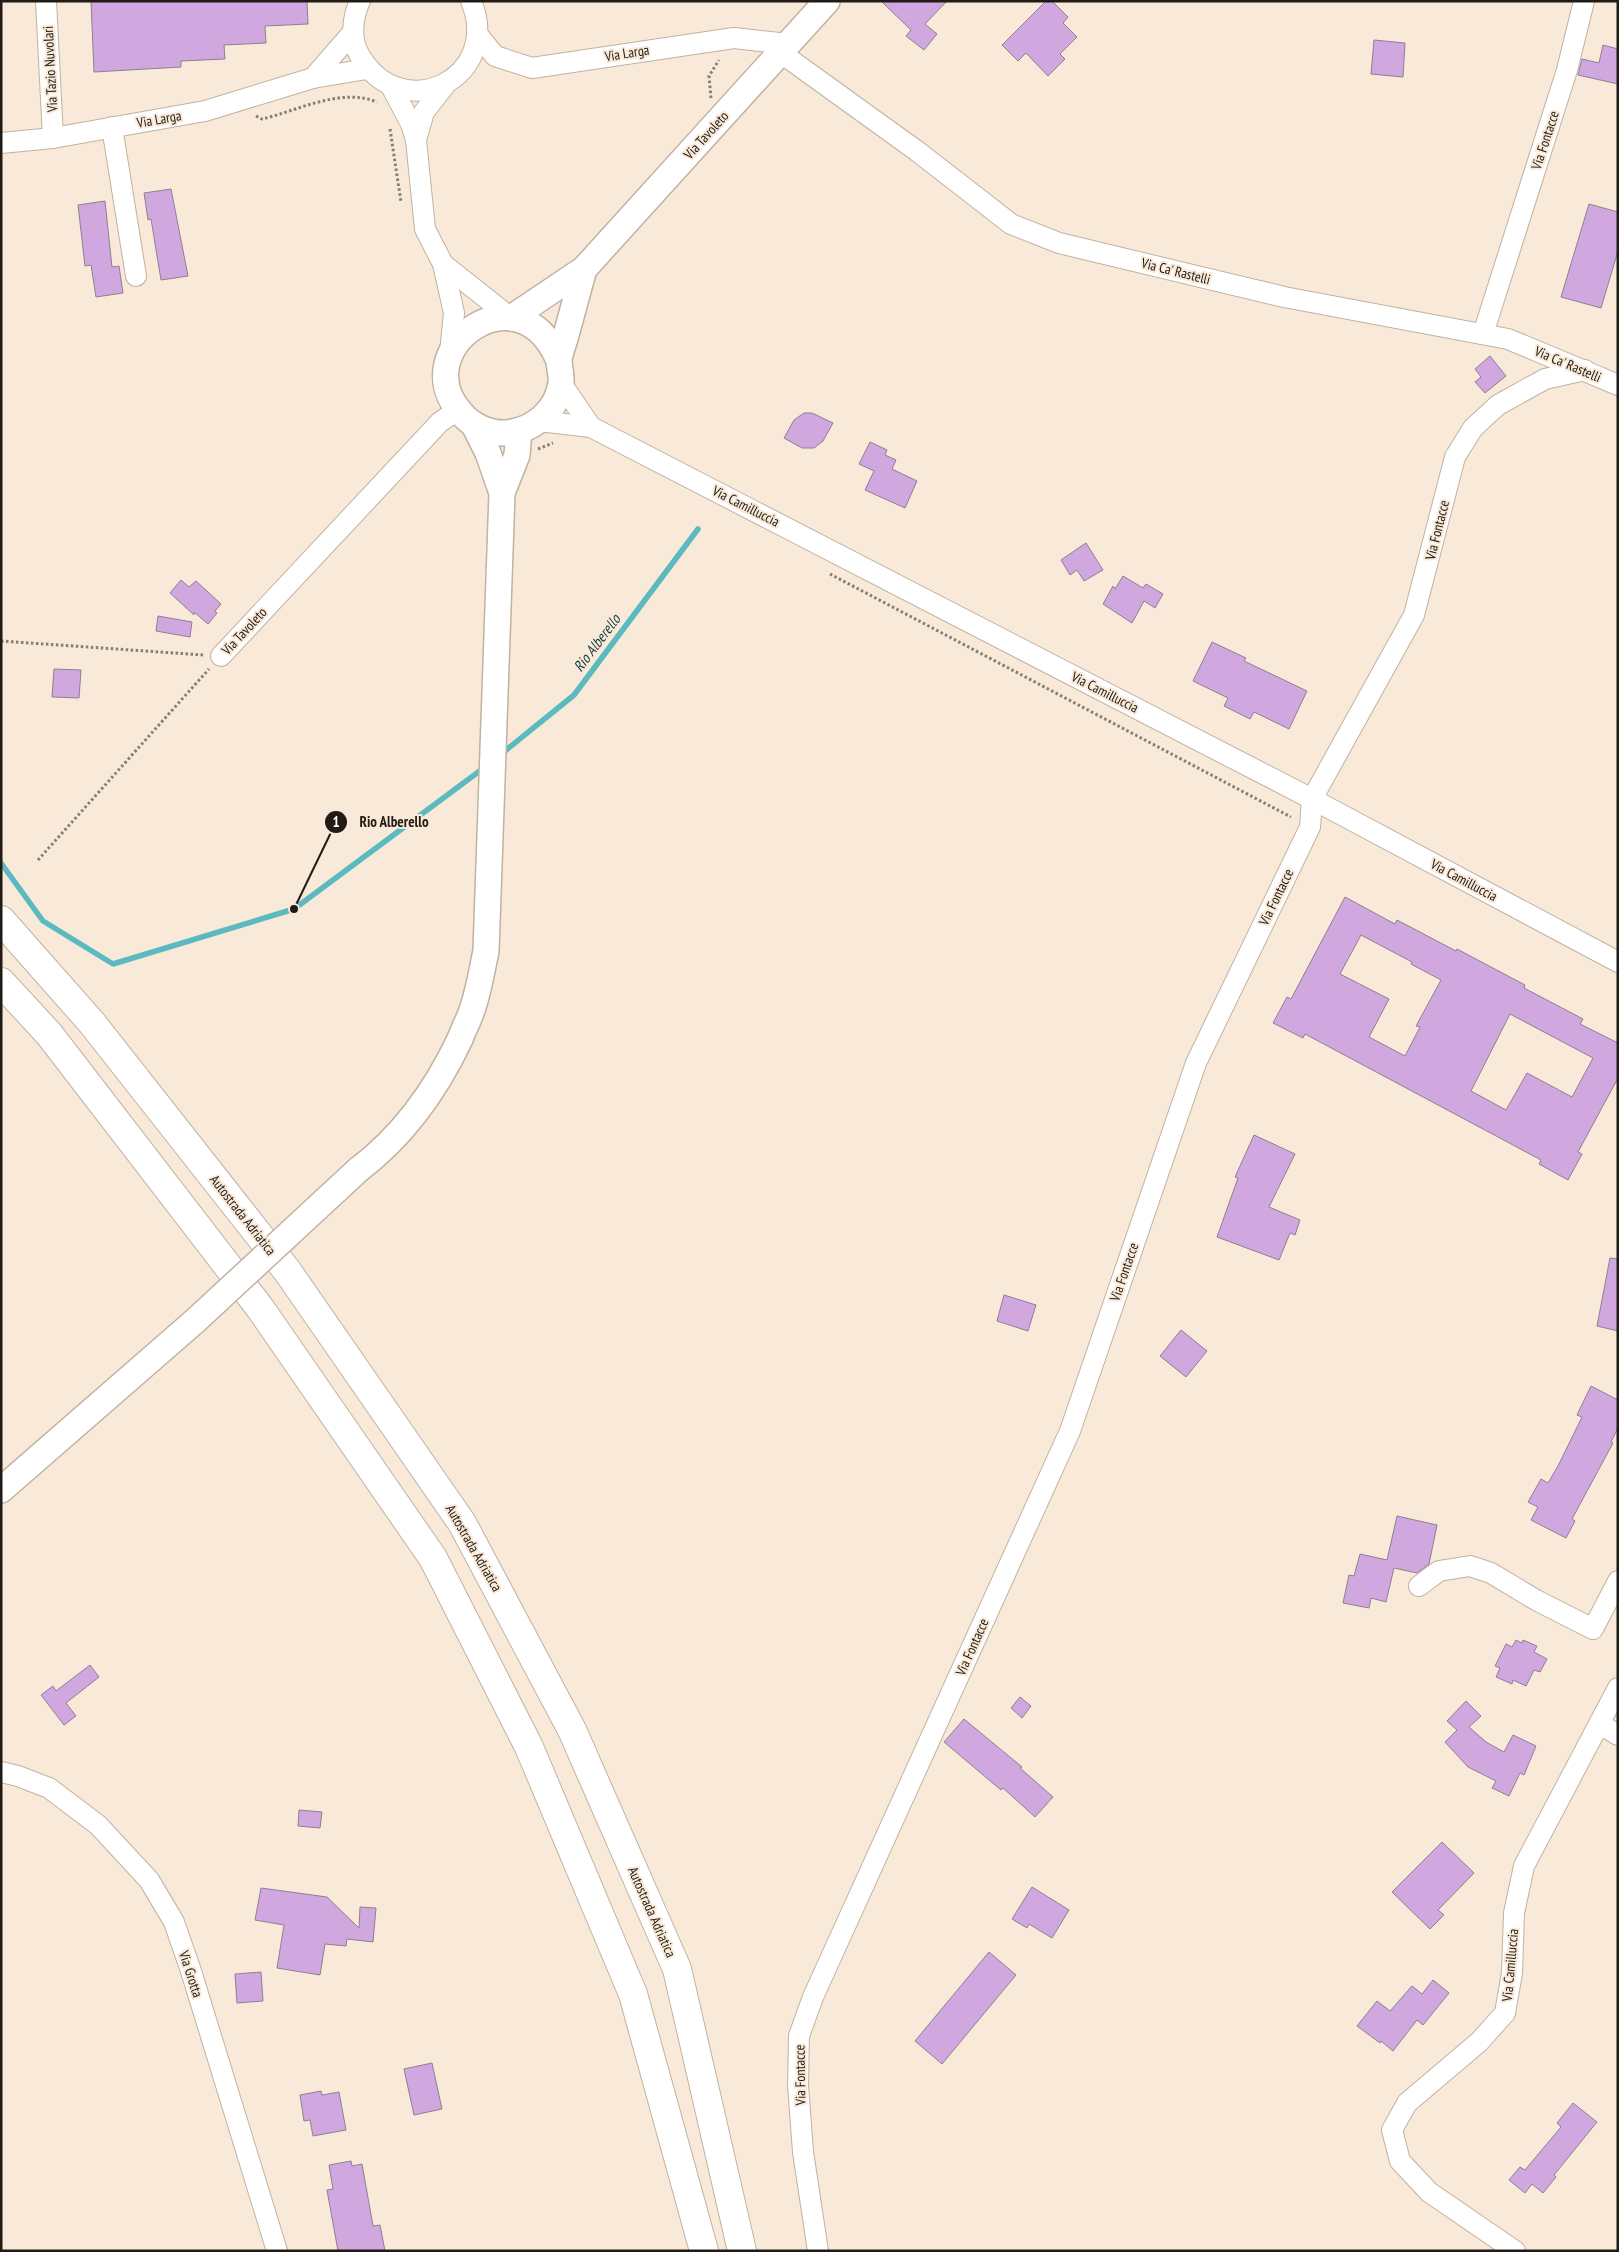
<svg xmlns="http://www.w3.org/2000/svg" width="1619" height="2252" viewBox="0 0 1619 2252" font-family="'PT Sans Narrow',sans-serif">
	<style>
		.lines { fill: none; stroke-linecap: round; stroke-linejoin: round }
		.stream { stroke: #5bbabf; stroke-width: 5.5 }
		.building { fill: #d1a7e0; stroke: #8c8091; fill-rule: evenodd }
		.minor-casing { stroke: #c1b2a1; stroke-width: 22 }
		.major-casing { stroke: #c1b2a1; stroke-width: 28 }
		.highway-casing { stroke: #c1b2a1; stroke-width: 30 }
		.path { stroke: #877d72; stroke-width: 3; stroke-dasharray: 2.5 2.5; stroke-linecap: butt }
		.minor { stroke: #fff; stroke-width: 20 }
		.major { stroke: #fff; stroke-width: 25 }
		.highway { stroke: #fff; stroke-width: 28 }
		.major-bridge-casing { stroke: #c1b2a1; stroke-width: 28; stroke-linecap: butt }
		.major-bridge { stroke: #fff; stroke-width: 25 }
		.labels { text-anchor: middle; stroke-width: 4; stroke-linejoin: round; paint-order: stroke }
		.street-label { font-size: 14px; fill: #201b15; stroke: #f9e9d8 }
		.water-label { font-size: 15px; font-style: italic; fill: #113f41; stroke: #f9e9d8 }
		.leader { fill: none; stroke: #201b15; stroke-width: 2 }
		.callout-dot { fill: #201b15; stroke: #f9e9d8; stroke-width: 2 }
		.mark-label { font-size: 15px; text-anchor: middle; font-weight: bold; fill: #fff }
		.callout-label { font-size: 15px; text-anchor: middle; font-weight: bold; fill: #201b15; stroke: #f9e9d8; stroke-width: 4; stroke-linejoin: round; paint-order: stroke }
	</style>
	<rect width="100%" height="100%" fill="#f9e9d8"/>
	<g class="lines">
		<g class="stream">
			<path d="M500 755 574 695 698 529"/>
			<path d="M1 863 43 921 113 964 294 909 485 767"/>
		</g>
	</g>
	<g class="building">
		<path d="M91 1H307L308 24 265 26 266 43 224 45 225 59 181 61V67L94 72Z"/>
		<path d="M881 1H947L925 24 937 34 924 50 906 36 911 30Z"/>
		<path d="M1046 1H1052L1068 17 1063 23 1077 37 1060 54 1065 59 1048 76 1026 53 1018 61 1002 45Z"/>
		<path d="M1374 40 1405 43 1403 77 1371 74Z"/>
		<path d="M1603 45 1618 49V84L1578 75 1582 59 1599 63Z"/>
		<path d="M171 189 188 276 161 280 151 219 148 220 144 193Z"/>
		<path d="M105 201 112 267 119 266 123 293 96 297 91 265 85 266 78 205Z"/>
		<path d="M1589 204 1618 212V251L1601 308 1561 297Z"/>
		<path d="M1490 356 1506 376 1485 393 1475 382 1481 377 1475 369Z"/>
		<path d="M804 413H812L833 423 823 441 814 448H802L784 438 794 420Z"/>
		<path d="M870 442 887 450 885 455 896 460 892 469 917 481 905 508 865 490 874 471 859 464Z"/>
		<path d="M1086 543 1103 570 1084 581 1077 570 1070 575 1061 560Z"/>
		<path d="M1123 576 1143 588 1146 584 1163 594 1155 608 1144 601 1132 623 1103 604 1113 586 1115 589Z"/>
		<path d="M181 580 189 587 196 581 221 604 215 611 217 613 208 624 194 612V615L170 593Z"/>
		<path d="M158 616 192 622 190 637 156 631Z"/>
		<path d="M1212 642 1246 658 1244 661 1307 691 1289 729 1254 712 1250 719 1224 706 1228 698 1193 681Z"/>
		<path d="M54 669 81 670 79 698 52 697Z"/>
		<path d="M1345 897 1395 924 1397 920 1456 951 1457 949 1525 985 1524 988 1583 1019 1580 1024 1618 1043V1078L1578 1152 1582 1154 1568 1180 1539 1164 1541 1160 1305 1034 1303 1038 1273 1023 1287 997 1291 999ZM1361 935 1412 962 1411 964 1441 980 1416 1026 1420 1027 1405 1056 1369 1037 1389 999 1340 974ZM1510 1014 1593 1058 1572 1097 1527 1073 1506 1110 1471 1091Z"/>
		<path d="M1254 1135 1295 1154 1269 1207 1300 1220 1295 1235 1290 1233 1279 1260 1217 1237 1238 1178 1235 1177Z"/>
		<path d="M1610 1258 1618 1259V1331L1597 1326Z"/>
		<path d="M1004 1295 1036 1305 1028 1331 997 1321Z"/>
		<path d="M1181 1330 1207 1351 1186 1377 1160 1356Z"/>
		<path d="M1591 1386 1618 1400V1428L1611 1442 1613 1443 1572 1519 1575 1521 1566 1538 1531 1520 1538 1507 1528 1502 1541 1479 1548 1483 1558 1466 1582 1417 1577 1415Z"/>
		<path d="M1397 1516 1437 1525 1429 1564 1417 1573 1394 1568 1386 1602 1371 1598 1369 1608 1343 1603 1349 1575 1354 1576 1360 1554 1387 1560Z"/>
		<path d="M1516 1640 1522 1643 1523 1640 1537 1646 1534 1652 1547 1659 1540 1672 1534 1670 1526 1686 1513 1680 1512 1684 1496 1677 1500 1668 1495 1666 1506 1644 1512 1647Z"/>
		<path d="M90 1665 99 1677 66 1703 76 1716 64 1725 41 1695 53 1686 56 1691Z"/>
		<path d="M1020 1697 1031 1706 1022 1718 1011 1708Z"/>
		<path d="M1466 1701 1481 1716 1469 1727 1486 1742 1504 1752 1513 1735 1536 1746 1524 1775 1520 1773 1509 1796 1492 1788 1496 1781 1468 1767 1445 1742 1457 1730 1447 1721Z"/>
		<path d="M964 1719 1022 1767 1020 1768 1053 1797 1035 1817 1003 1788 1001 1790 944 1742Z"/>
		<path d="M299 1810 322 1812 320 1828 298 1826Z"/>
		<path d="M1442 1842 1474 1873 1438 1910 1444 1915 1430 1929 1392 1892Z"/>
		<path d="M1032 1887 1069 1910 1052 1938 1029 1924 1027 1928 1012 1919Z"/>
		<path d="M261 1888 327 1897 359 1928 360 1907 376 1908 373 1942 347 1939 346 1946 325 1944 320 1975 277 1968 284 1925 255 1920Z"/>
		<path d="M989 1952 1016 1975 942 2064 915 2041Z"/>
		<path d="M261 1972 263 2001 237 2003 235 1974Z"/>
		<path d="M1433 1980 1449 1993 1423 2025 1417 2020 1393 2051 1381 2041 1380 2043 1357 2026 1377 2001 1390 2011 1412 1986 1422 1994Z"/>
		<path d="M432 2063 442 2109 414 2115 404 2069Z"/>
		<path d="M321 2091 322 2095 339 2092 346 2130 313 2136 310 2120 304 2121 300 2095Z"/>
		<path d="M1573 2103 1597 2122 1554 2175 1556 2177 1543 2193 1532 2184 1525 2193 1509 2180 1520 2167 1525 2170 1551 2139 1561 2127 1557 2123Z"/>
		<path d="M351 2161 352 2166 362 2164 373 2226 380 2225 385 2251H338L327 2190 333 2189 329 2165Z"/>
	</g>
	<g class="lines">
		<g class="minor-casing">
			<g id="minor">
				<path d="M46 1 53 138"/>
				<path d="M360 1C352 18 350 40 360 56 403 128 503 77 471 1"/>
				<path d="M478 35 495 56 532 68 734 38 788 44"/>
				<path d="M781 53 917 151 1011 224 1059 243 1284 297 1508 339 1618 385"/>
				<path d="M313 78 353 32"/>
				<path d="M391 86 411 124 416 140 425 229 443 264 454 313 450 353"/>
				<path d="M112 127 136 276"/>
				<path d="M416 140 424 112 445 85"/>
				<path d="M1 143 53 138 205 111 313 78 367 69"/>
				<path d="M443 264 511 318"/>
				<path d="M1483 334 1567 70 1584 1"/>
				<path d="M561 383 591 427"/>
				<path d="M539 421 591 427 1312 799 1618 962"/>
				<path d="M221 656 440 422 458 410"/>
				<path d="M1419 1586 1439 1571 1470 1566 1491 1573 1536 1600 1593 1629 1618 1581"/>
				<path d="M1600 1724 1618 1735"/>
				<path d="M1 1772 18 1776 49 1788 98 1825 149 1880 174 1922 191 1971 277 2251"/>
				<path d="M818 2251 803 2152 798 2085 799 2036 813 1997 1070 1431 1196 1063 1310 827 1312 799 1414 615 1455 457 1473 428 1498 405 1545 379 1585 370"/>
				<path d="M1515 2251 1429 2192 1400 2161 1392 2130 1407 2103 1479 2042 1505 2013 1512 1973 1514 1913 1524 1866 1618 1688"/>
			</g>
		</g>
		<g class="major-casing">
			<g id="major">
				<path d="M511 318 584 269 827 1"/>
				<path d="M559 361C519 264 403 351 462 414 472 426 490 434 506 433 534 430 557 411 561 383 562 375 559 368 559 360 560 352 564 343 566 335 572 313 578 291 584 269"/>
				<path d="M474 425 488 453 502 493"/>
				<path d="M358 1170C403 1136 436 1090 460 1039 464 1028 470 1018 473 1007 479 989 482 970 486 951L502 493 517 455 519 431"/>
				<path d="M1 1490 195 1321"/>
			</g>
		</g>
		<g class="highway-casing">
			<g id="highway">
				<path d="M1 920 92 1023 288 1272 462 1523 572 1730 677 1969 742 2251"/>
				<path d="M1 982 49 1034 260 1308 433 1558 529 1747 633 1994 704 2251"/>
			</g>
		</g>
		<g class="path">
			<path d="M711 98 709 76 719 60"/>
			<path d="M256 116 262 119C297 111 341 87 377 102"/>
			<path d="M390 129 401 202"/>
			<path d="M538 449 553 443"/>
			<path d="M830 574 1291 817"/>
			<path d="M1 641 203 655"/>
			<path d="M38 860 209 669"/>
		</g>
		<use href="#minor" class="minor"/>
		<use href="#major" class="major"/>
		<use href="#highway" class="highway"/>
		<g class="major-bridge-casing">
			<path id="major-bridge" d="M195 1321 358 1170"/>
		</g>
		<use href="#major-bridge" class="major-bridge"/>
	</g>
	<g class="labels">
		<g class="street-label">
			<text transform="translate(627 53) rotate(-9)" y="5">Via Larga</text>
			<text transform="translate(50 69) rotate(-93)" y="5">Via Tazio Nuvolari</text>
			<text transform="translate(159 119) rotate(-10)" y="5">Via Larga</text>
			<text transform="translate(706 135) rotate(-48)" y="5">Via Tavoleto</text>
			<text transform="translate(1545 140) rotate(-72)" y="5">Via Fontacce</text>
			<text transform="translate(1176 271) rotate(14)" y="5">Via Ca' Rastelli</text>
			<text transform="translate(1568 364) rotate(23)" y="5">Via Ca' Rastelli</text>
			<text transform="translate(746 506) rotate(27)" y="5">Via Camilluccia</text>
			<text transform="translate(1437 530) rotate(-76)" y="5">Via Fontacce</text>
			<text transform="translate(244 631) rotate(-47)" y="5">Via Tavoleto</text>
			<text transform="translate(1105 692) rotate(27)" y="5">Via Camilluccia</text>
			<text transform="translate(1464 880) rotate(28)" y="5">Via Camilluccia</text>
			<text transform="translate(1276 897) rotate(-64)" y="5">Via Fontacce</text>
			<text transform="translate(243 1215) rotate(52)" y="5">Autostrada Adriatica</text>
			<text transform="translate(1124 1272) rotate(-71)" y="5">Via Fontacce</text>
			<text transform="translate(474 1548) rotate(60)" y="5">Autostrada Adriatica</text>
			<text transform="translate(972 1647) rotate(-66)" y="5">Via Fontacce</text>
			<text transform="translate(652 1912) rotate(66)" y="5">Autostrada Adriatica</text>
			<text transform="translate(1510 1965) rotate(-85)" y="5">Via Camilluccia</text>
			<text transform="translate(191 1974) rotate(72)" y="5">Via Grotta</text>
			<text transform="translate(800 2075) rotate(-91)" y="5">Via Fontacce</text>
		</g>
		<g class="water-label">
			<text transform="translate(597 643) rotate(-53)" y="5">Rio Alberello</text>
		</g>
	</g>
	<path class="leader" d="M294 909L336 822"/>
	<g class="callout-dot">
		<circle cx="294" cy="909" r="5"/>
		<circle cx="336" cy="822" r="12"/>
	</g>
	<g class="mark-label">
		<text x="336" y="827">1</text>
	</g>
	<g class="callout-label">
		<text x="394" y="827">Rio Alberello</text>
	</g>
	<rect width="1619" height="2252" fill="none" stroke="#201b15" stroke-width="5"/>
</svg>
